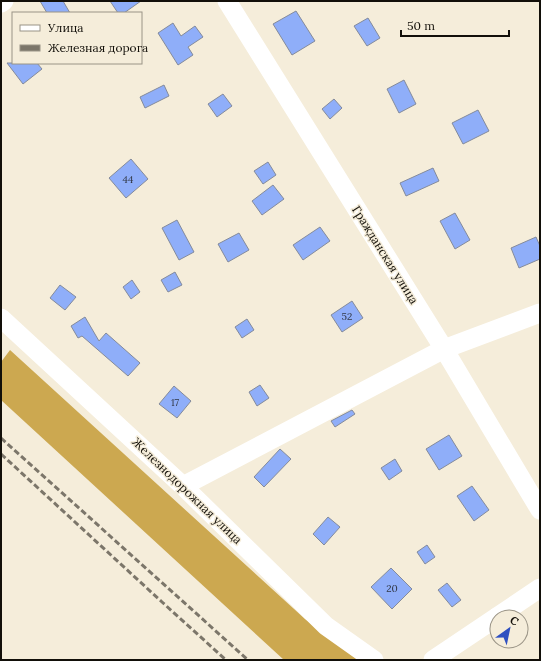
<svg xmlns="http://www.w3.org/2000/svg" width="541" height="661" viewBox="0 0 541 661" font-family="Lora,serif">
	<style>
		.forest { fill: #cca850 }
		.building { fill: #8faef9; stroke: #848b9b }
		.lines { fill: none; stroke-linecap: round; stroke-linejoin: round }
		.minor { stroke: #fff; stroke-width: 19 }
		.rail { stroke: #7c766a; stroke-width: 3; stroke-dasharray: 6 3; stroke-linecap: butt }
		.labels { text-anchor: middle; stroke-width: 3; stroke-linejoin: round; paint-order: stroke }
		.number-label { font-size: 10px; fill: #313745 }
		.street-label { font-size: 12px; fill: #120f09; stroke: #f5edda }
	</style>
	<rect width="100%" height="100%" fill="#f5edda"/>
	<path class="forest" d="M10 350 305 619 360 660H284L1 400V362Z"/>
	<g class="building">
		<path d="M40 1H63L70 13H47Z"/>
		<path d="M110 1H141L124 13H118Z"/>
		<path d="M296 11 315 41 292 55 273 24Z"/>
		<path d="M368 18 380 38 367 46 354 26Z"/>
		<path d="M173 23 181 36 195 26 203 37 188 47 193 55 178 65 158 33Z"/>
		<path d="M7 63H37L42 69 23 84Z"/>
		<path d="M404 80 416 104 399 113 387 89Z"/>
		<path d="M164 85 169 96 145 108 140 97Z"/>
		<path d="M223 94 232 106 217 117 208 104Z"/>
		<path d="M334 99 342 108 330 119 322 109Z"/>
		<path d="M478 110 489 131 463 144 452 123Z"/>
		<path d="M131 159 148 179 126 198 109 178Z"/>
		<path d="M268 162 276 175 263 184 254 171Z"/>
		<path d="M433 168 439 181 406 196 400 183Z"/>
		<path d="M273 185 284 199 262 215 252 201Z"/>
		<path d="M455 213 470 240 455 249 440 221Z"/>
		<path d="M177 220 194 252 179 260 162 228Z"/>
		<path d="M320 227 330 241 303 260 293 245Z"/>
		<path d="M239 233 249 250 228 262 218 244Z"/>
		<path d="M536 237 540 246V259L519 268 511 248Z"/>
		<path d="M175 272 182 285 168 292 161 280Z"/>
		<path d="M132 280 140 292 131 299 123 287Z"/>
		<path d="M60 285 76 297 65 310 50 298Z"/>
		<path d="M352 301 363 318 342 332 331 315Z"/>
		<path d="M85 317 99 341 106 333 140 363 128 376 82 336 78 338 71 326Z"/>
		<path d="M247 319 254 330 242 338 235 327Z"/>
		<path d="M260 385 269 398 257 406 249 392Z"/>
		<path d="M174 386 191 401 177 418 159 404Z"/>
		<path d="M352 410 355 414 335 427 331 421Z"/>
		<path d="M449 435 462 456 439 470 426 449Z"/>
		<path d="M280 449 291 459 264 487 254 477Z"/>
		<path d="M395 459 402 471 389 480 381 468Z"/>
		<path d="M472 486 489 510 474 521 457 496Z"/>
		<path d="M328 517 340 527 324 545 313 534Z"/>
		<path d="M427 545 435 557 425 564 417 552Z"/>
		<path d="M391 568 412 589 392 609 371 587Z"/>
		<path d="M447 583 461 600 452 607 438 590Z"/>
	</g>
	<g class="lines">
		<g class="minor">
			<path d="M227 1 444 349 540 510"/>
			<path d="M1 3 4 1"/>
			<path d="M1 318 183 486 326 626 374 660"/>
			<path d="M183 486 444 349 540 313"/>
			<path d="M497 617 540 588"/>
			<path d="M433 660 497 617"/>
		</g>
		<g class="rail">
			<path d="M1 438 248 660"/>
			<path d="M1 454 162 602 226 660"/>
		</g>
	</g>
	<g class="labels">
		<g class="number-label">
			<text x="128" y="183">44</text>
			<text x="347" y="320">52</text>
			<text x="175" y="406">17</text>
			<text x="392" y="592">20</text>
		</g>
		<g class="street-label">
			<text transform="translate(385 255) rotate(58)" y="4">Гражданская улица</text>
			<text transform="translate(187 491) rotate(44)" y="4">Железнодорожная улица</text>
		</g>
	</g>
	<rect width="541" height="661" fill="none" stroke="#120f09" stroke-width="4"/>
	<rect x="12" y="12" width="130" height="52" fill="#f5edda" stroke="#9a9486"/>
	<rect x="20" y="25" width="20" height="6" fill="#ffffff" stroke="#9a9486"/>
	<text x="48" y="32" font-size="12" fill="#120f09">Улица</text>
	<rect x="20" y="45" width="20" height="6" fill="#7c766a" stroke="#9a9486"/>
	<text x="48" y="52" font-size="12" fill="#120f09">Железная дорога</text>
	<g transform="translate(509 629) rotate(33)"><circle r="19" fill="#f5edda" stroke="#9a9486"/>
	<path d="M0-3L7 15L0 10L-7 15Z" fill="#2f50c0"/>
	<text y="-6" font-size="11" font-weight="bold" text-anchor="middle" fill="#120f09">С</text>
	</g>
	<path d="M401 30v6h108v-6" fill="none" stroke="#120f09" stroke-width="2"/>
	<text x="407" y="30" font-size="12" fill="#120f09" stroke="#f5edda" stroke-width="3" paint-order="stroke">50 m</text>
</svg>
